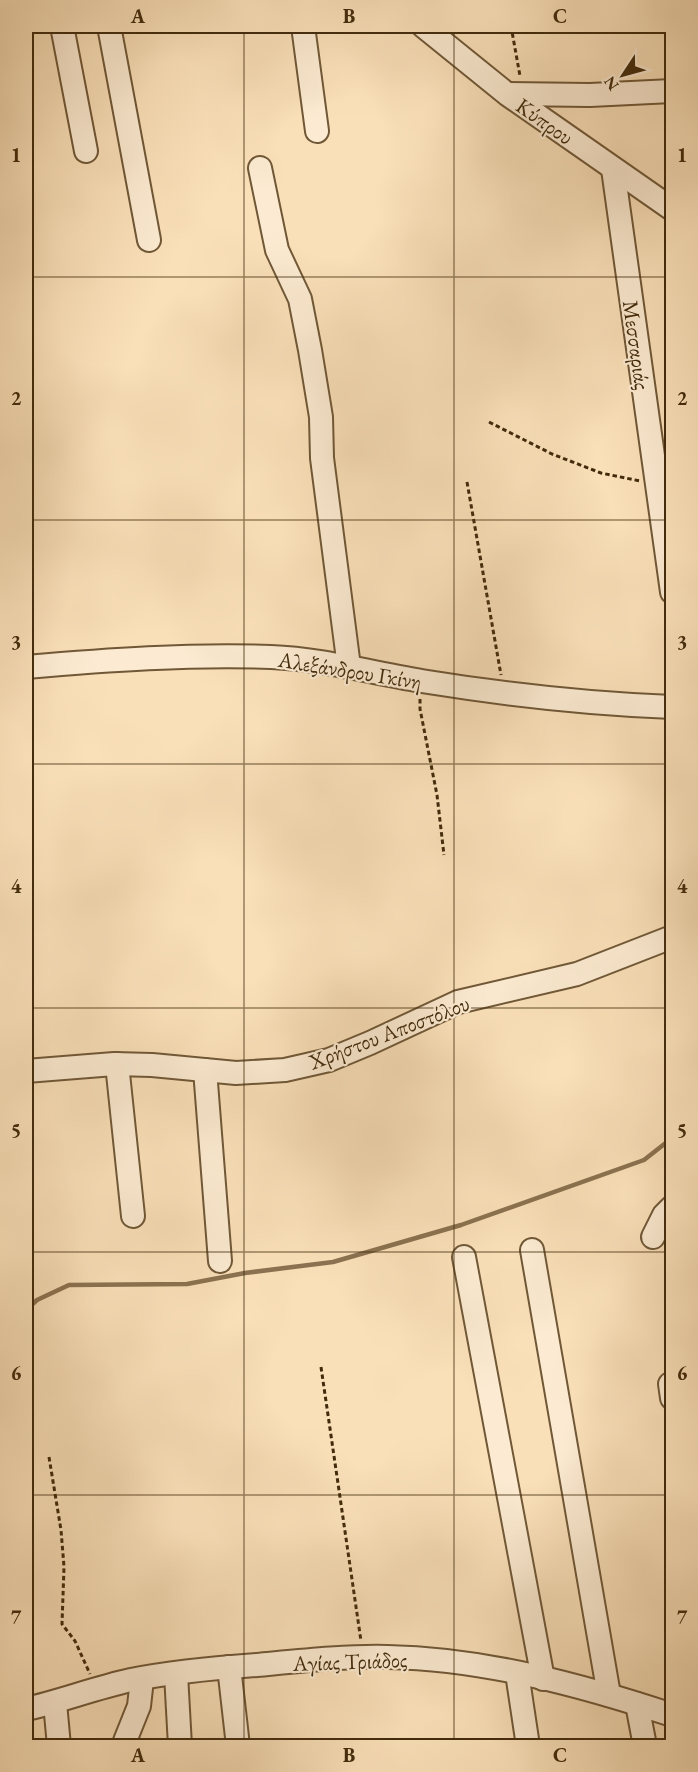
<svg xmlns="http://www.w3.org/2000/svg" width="698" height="1772" viewBox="0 0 698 1772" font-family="'EB Garamond',serif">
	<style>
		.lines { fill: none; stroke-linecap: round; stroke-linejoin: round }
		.stream { stroke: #8b7250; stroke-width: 4.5 }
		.minor-casing { stroke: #705837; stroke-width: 26 }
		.path { stroke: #422b0c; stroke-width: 3; stroke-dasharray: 4.5 3; stroke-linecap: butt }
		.minor { stroke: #fcebd2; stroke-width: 22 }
		.grid { fill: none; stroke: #422b0c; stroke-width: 1.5; stroke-opacity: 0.55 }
		.labels { text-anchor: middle; stroke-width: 4.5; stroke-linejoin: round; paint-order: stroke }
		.street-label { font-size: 22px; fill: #422b0c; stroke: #fcebd2 }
		.neatline { fill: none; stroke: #422b0c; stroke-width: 2 }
		.grid-label { font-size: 20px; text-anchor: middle; font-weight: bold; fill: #422b0c }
	</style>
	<rect width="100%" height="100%" fill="#fae0b9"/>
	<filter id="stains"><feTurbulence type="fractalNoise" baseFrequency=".00333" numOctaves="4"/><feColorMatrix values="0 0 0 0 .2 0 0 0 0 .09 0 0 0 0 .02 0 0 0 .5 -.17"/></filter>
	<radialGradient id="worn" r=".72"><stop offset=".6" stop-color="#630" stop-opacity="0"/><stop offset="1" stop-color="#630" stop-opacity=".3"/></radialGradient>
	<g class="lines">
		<path class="stream" d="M26 1310 37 1300 69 1285 187 1284 245 1273 333 1262 461 1225 644 1160 672 1138"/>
		<g class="minor-casing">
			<g id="minor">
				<path d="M62 26 86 151"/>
				<path d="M109 26 149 240"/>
				<path d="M303 26 317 131"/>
				<path d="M423 26 507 94 672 209"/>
				<path d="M508 94 590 95 672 91"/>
				<path d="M260 168 277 250 300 299 310 350 321 417 322 458 349 667"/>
				<path d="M613 169 672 592"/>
				<path d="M26 667C107 660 190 654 271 657 324 659 376 674 428 682 509 695 590 704 672 707"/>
				<path d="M117 1064 133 1216"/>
				<path d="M205 1070 220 1261"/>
				<path d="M26 1071 114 1064 152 1065 236 1073 285 1070 329 1060 370 1043 458 1002 577 974 672 937"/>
				<path d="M653 1237 664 1215 672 1207"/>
				<path d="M532 1250 609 1695"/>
				<path d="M464 1257 543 1679"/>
				<path d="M670 1384 672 1398"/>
				<path d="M229 1667 238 1746"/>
				<path d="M517 1673 528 1746"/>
				<path d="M176 1674 180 1746"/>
				<path d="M55 1703 59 1746"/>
				<path d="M637 1704 645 1746"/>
				<path d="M26 1709C61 1701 95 1688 131 1680 172 1672 215 1668 257 1665 300 1661 345 1656 388 1657 485 1659 581 1685 672 1715"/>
				<path d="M125 1741 139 1706 142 1679"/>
			</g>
		</g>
		<g class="path">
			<path d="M511 26 520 76"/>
			<path d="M489 422 552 454 601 473 640 481"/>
			<path d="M467 482 501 675"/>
			<path d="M420 699V709L437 795 444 855"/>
			<path d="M321 1367 361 1641"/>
			<path d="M49 1457 61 1530 64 1567 62 1624 75 1641 90 1674"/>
		</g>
		<use href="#minor" class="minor"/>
	</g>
	<path class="grid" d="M244 26V1746M454 26V1746M26 277H672M26 520H672M26 764H672M26 1008H672M26 1252H672M26 1495H672"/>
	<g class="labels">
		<g class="street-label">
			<text transform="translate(545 121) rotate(35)" y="8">Κύπρου</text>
			<text transform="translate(637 345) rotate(82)" y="8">Μεσσαριάς</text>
			<text transform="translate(350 670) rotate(9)" y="8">Αλεξάνδρου Γκίνη</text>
			<text transform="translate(389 1032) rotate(-21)" y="8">Χρήστου Αποστόλου</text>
			<text transform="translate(350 1661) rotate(-2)" y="8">Αγίας Τριάδος</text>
		</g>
	</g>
	<rect width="698" height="1772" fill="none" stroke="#fae0b9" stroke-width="66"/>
	<g transform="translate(623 75) rotate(234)" stroke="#fcebd2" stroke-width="4.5" paint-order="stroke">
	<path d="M0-4.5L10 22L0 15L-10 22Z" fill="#422b0c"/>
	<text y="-9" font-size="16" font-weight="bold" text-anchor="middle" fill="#422b0c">N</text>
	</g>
	<rect x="33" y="33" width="632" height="1706" class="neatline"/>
	<g class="grid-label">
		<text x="138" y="23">A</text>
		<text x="349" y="23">B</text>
		<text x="560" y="23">C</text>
		<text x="16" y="162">1</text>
		<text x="682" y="162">1</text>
		<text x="16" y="405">2</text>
		<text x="682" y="405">2</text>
		<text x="16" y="649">3</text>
		<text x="682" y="649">3</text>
		<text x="16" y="893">4</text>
		<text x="682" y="893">4</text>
		<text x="16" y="1137">5</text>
		<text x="682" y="1137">5</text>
		<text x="16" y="1380">6</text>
		<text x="682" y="1380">6</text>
		<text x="16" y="1624">7</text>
		<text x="682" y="1624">7</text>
		<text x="138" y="1762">A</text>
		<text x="349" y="1762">B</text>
		<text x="560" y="1762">C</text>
	</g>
	<rect width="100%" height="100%" filter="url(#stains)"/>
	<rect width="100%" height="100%" fill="url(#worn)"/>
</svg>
